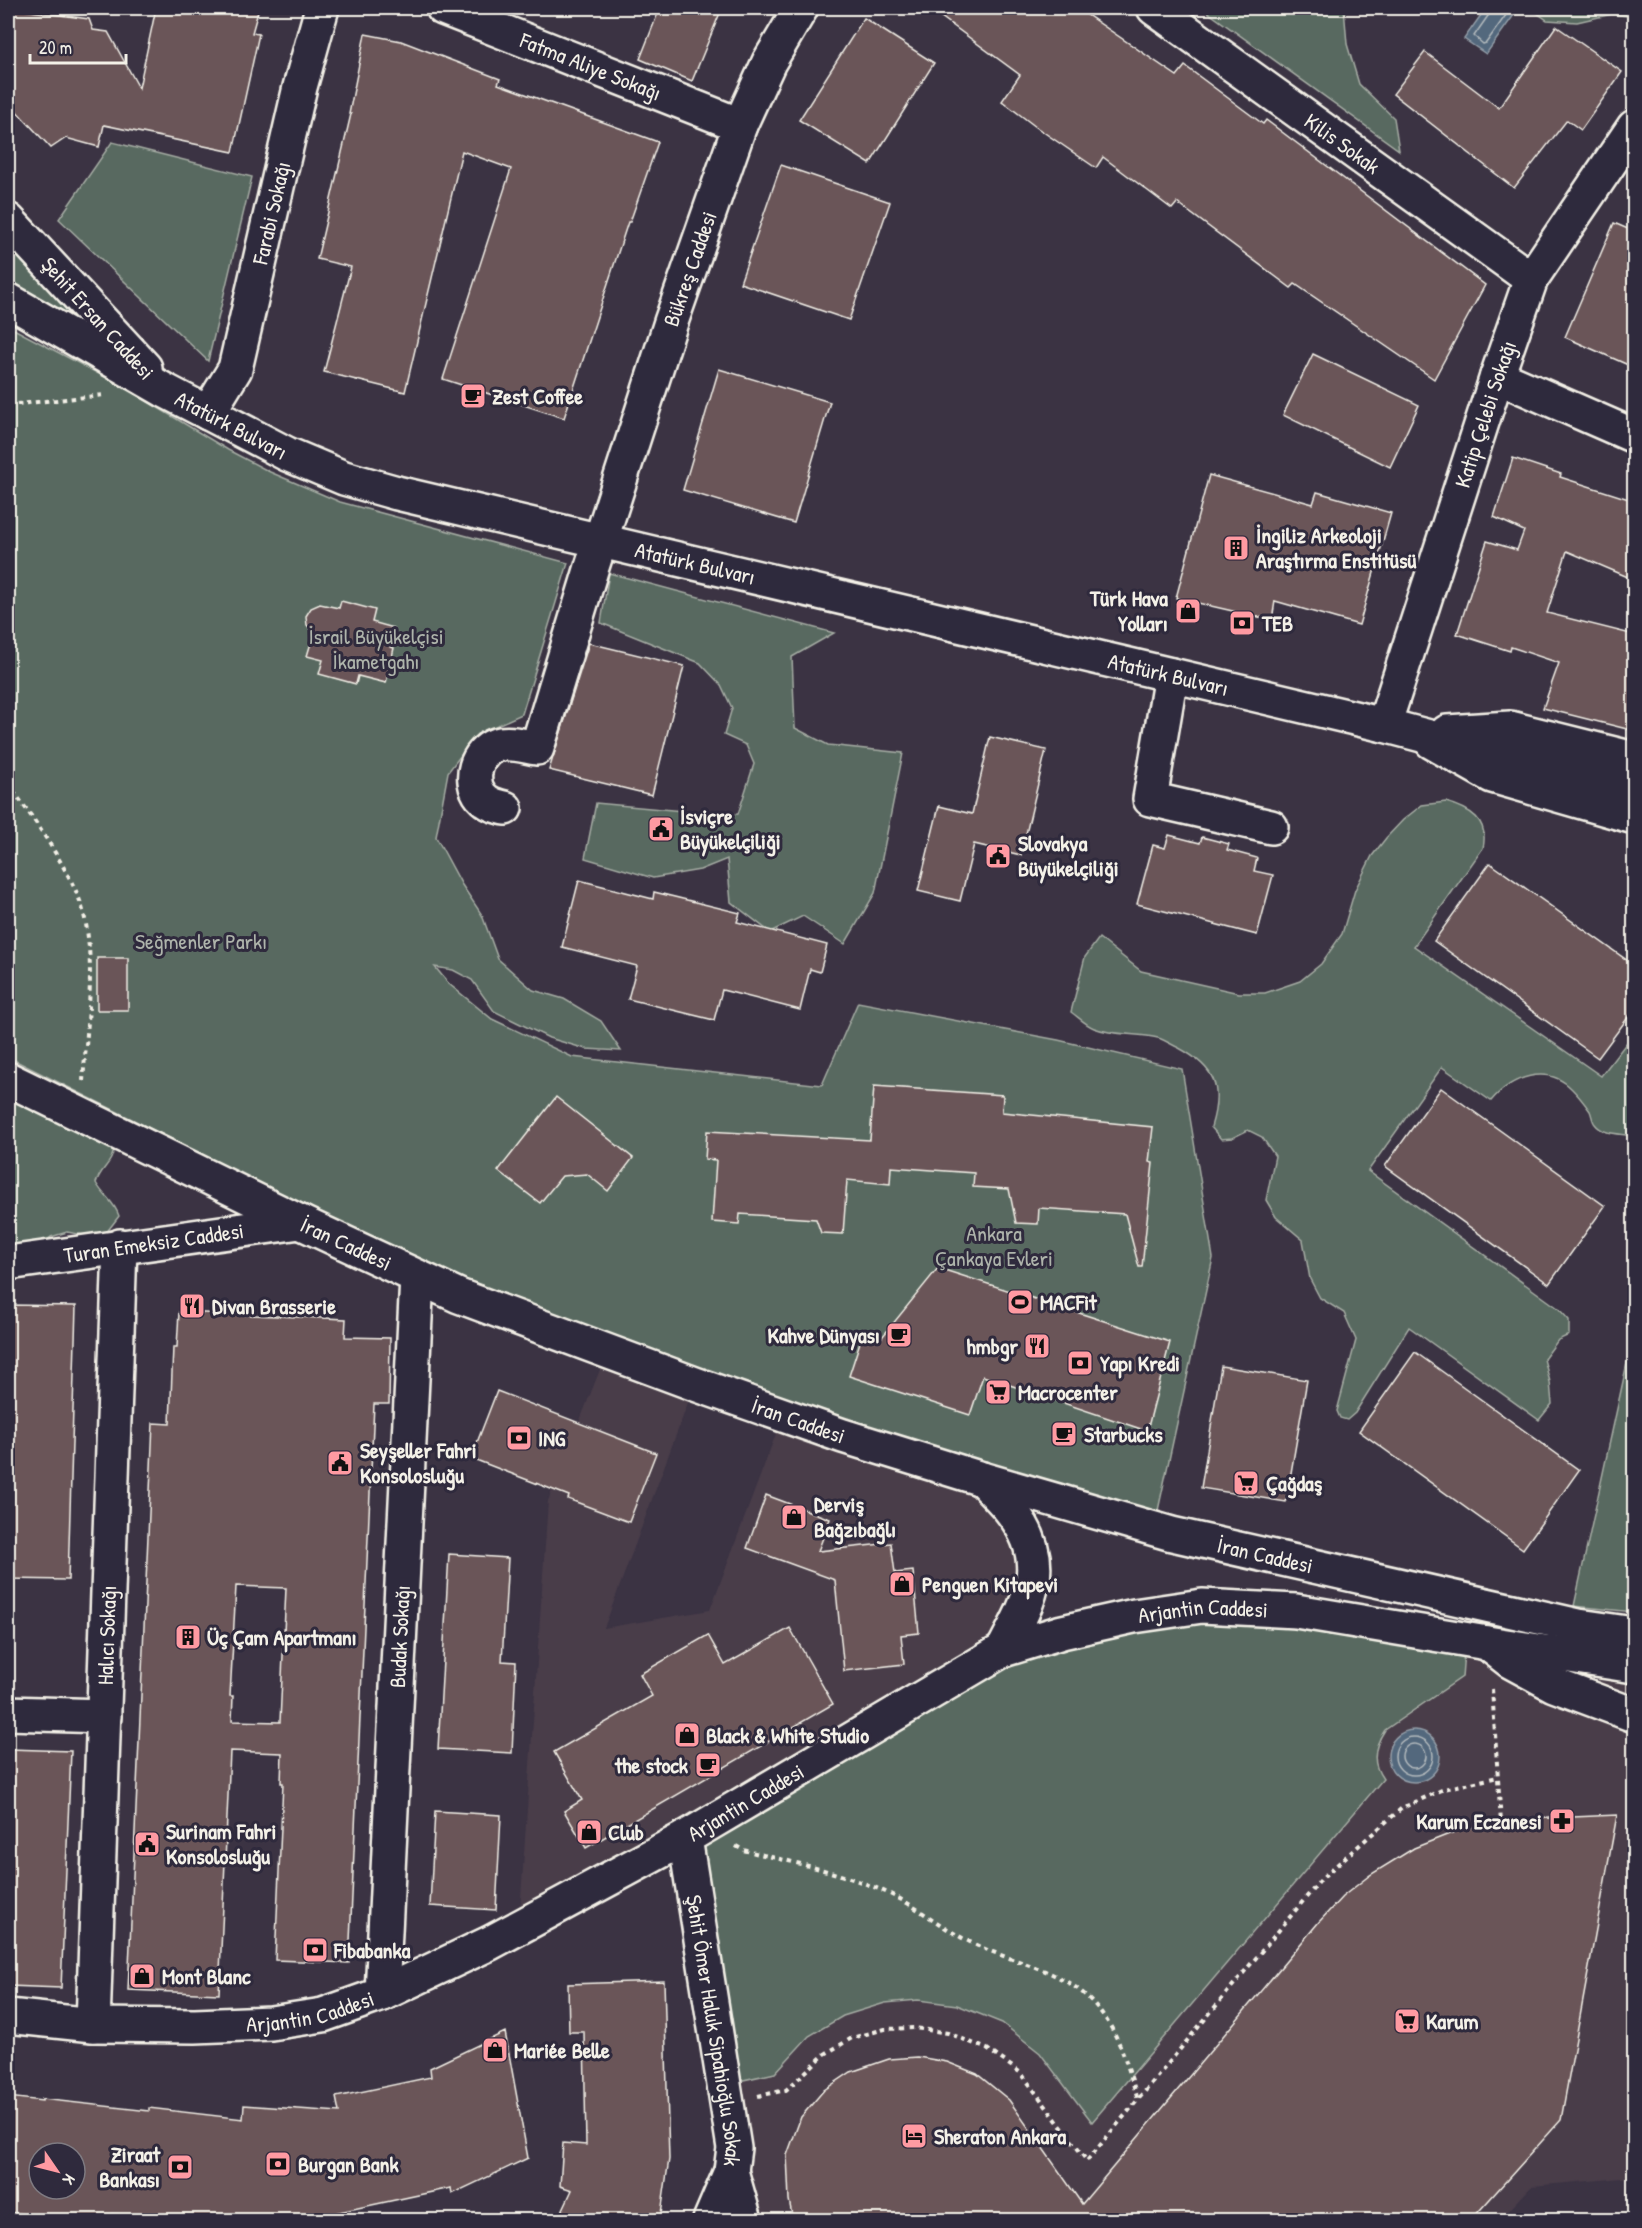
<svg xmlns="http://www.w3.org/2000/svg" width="1642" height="2228" viewBox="0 0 1642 2228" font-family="'Patrick Hand',sans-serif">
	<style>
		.built { fill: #493d4a }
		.green { fill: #586961; stroke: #a6ada4; stroke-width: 1.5 }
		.water { fill: #52677d; stroke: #939ea8; stroke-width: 1.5 }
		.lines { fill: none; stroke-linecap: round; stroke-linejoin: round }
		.shore { stroke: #b3babd; stroke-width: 1.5 }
		.building { fill: #6a5559; stroke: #f4f1e8; stroke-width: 1.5; fill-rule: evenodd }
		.minor-casing { stroke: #f4f1e8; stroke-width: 38 }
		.major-casing { stroke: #f4f1e8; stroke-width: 38 }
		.path { stroke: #f4f1e8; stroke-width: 4; stroke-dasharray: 4.5 4.5; stroke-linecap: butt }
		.minor { stroke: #2f2a3d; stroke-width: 33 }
		.major { stroke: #2f2a3d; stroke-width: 33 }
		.labels { text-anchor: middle; stroke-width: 6; stroke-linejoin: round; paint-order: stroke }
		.street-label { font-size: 22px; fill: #f4f1e8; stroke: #2f2a3d }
		.poi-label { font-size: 22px; font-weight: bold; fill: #f4f1e8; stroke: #2f2a3d; text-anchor: start }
		.park-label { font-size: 22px; fill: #aeb4ab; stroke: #2f2a3d }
	</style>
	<rect width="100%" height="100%" fill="#3b3343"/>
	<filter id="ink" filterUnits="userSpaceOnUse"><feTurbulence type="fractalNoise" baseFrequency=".0167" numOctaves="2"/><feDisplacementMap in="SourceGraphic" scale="12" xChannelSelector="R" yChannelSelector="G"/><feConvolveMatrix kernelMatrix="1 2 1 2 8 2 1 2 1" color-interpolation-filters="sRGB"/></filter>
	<g filter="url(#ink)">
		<g class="built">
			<path d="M607 1352 695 1384 604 1628 710 1610 783 1415 982 1479 1032 1545 1003 1650 519 1927 548 1501Z"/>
			<path d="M1472 1603 1634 1634V2177L1532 2186 1500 2220H710L725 2084 775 2073 809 2036 843 2016 885 2003 918 2000 957 2005 1001 2023 1040 2053 1092 2122 1383 1779 1377 1771 1375 1758 1379 1739 1465 1639Z"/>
		</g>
		<g class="green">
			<path d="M1202 8H1344L1347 44 1359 84 1394 118 1399 150Z"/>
			<path d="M1530 8H1634V17L1612 14 1577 22 1547 20Z"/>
			<path d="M112 142 252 177 208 361 59 219Z"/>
			<path d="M8 220 164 390 8 300Z"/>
			<path d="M8 326 122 386 228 450 270 472 340 502 568 563 522 714 477 734 448 772 436 837 462 885 482 915 498 959 533 990 564 999 601 1021 621 1051 586 1049 549 1038 494 1011 472 980 453 970 435 967 449 984 492 1019 572 1057 822 1085 858 1002 1058 1040 1182 1069 1213 1258 1157 1515 839 1421 427 1267 8 1057Z"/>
			<path d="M609 573 834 633 792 657 795 728 828 745 903 753 875 893 845 944 803 916 770 932 731 902 727 859 700 870 653 878 585 858 596 803 683 811 710 816 738 814 754 764 746 745 724 735 732 708 721 685 700 663 601 623Z"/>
			<path d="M1446 802C1471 809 1489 820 1483 848L1414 946 1601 1076 1634 1033V1136C1622 1133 1604 1136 1595 1124 1592 1121 1592 1115 1590 1111 1585 1104 1578 1095 1572 1089 1547 1063 1511 1077 1491 1101L1442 1067 1368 1171 1558 1308 1569 1320V1335L1558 1340 1544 1359 1550 1382 1552 1404 1539 1420 1409 1327 1355 1413 1347 1420 1340 1418 1337 1411 1356 1340 1344 1313 1320 1298 1310 1279 1303 1240 1276 1217 1266 1200 1275 1156 1262 1137 1248 1130 1232 1138 1221 1139 1211 1127C1223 1087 1216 1068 1179 1048 1172 1045 1165 1040 1158 1038 1138 1033 1114 1036 1094 1028 1086 1025 1078 1017 1071 1012L1085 957 1099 938 1141 971 1239 993H1265L1300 981 1321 964 1342 934 1355 890 1372 856 1386 838 1403 820 1422 805Z"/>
			<path d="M8 1079 114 1143C114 1165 102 1165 96 1183 104 1197 114 1201 119 1216L106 1233 90 1236 67 1232 51 1237 37 1248 8 1263Z"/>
			<path d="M1634 1331V1612L1574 1606Z"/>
			<path d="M1134 1616 1465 1639 1462 1677 1385 1730C1374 1746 1371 1763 1383 1779L1092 2122 1040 2053 1002 2023 957 2005 918 2000 885 2003 843 2016 809 2036 775 2073 725 2084 685 1838 1003 1650Z"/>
		</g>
		<g class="water">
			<path d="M1486 8H1519L1486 54 1464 39Z"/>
			<circle cx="1414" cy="1756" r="26"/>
		</g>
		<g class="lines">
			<g class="shore">
				<path d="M1491 8 1490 13 1474 36 1483 44 1486 43 1511 8"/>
				<circle cx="1414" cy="1756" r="19"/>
				<circle cx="1414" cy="1756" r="12"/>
			</g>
		</g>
		<g class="building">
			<path d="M8 8 89 19 93 30 108 32 139 88 156 8H259L252 33 259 34 233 152 104 125 99 147 66 138 51 148 8 102Z"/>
			<path d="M660 8H722L692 81 640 59Z"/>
			<path d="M929 8H1077L1177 76 1185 66 1263 124 1266 120 1485 285 1434 379 1295 284 1291 288 1177 203 1172 209 1103 157 1096 168 1036 127 1002 101 1020 75Z"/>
			<path d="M864 18 934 63 870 164 799 120Z"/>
			<path d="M1556 26 1622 72 1581 130 1567 120 1514 188 1393 94 1425 52 1499 108Z"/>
			<path d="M365 34 401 41 500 79 498 84 658 142 630 222H628L564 418 443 379 511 169 462 151 405 392 324 372 351 267 317 259 351 114H349Z"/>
			<path d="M781 165 890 202 849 320 740 283Z"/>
			<path d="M1614 223 1635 232V368L1565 337Z"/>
			<path d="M1313 354 1419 405 1390 467 1283 415Z"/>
			<path d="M719 369 830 402 794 523 683 490Z"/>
			<path d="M1513 458 1561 474 1560 477 1635 501V580L1567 551 1547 613 1635 635V731L1543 708 1559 663 1511 647 1510 651 1457 634 1487 541 1517 550 1524 531 1494 517Z"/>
			<path d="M1209 475 1313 504 1317 492 1391 513 1359 625 1275 601 1272 620 1176 598Z"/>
			<path d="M341 601 375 610 372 622 394 628 390 647 394 648 386 683 358 676 356 684 319 674 323 660 307 656 314 633 307 625 306 616 311 608 320 604 339 608Z"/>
			<path d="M589 643 684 666 652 795 549 770Z"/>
			<path d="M990 737 1046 750 1021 855 974 844 960 901 918 891 939 806 972 814Z"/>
			<path d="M1169 835 1200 843 1202 837 1229 844 1227 850 1257 858 1254 871 1273 875 1257 935 1137 904 1153 845 1165 848Z"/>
			<path d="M1490 863 1635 966V1008L1598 1058 1434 941Z"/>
			<path d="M579 880 653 899 654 892 740 913 737 922 827 945 820 972 810 969 800 1010 722 990 714 1020 628 999 637 966 562 947Z"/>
			<rect x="97" y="958" width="31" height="52"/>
			<path d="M874 1086 1003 1095 1002 1112 1153 1127 1149 1162 1153 1163 1142 1267H1139L1125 1214 1039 1208 1038 1224 1016 1223 1009 1189 973 1187 974 1173 891 1167 890 1184 847 1180 843 1234 821 1233 816 1219 740 1214 739 1224 712 1222 716 1160 705 1159 707 1131 870 1140Z"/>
			<path d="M1441 1088 1605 1206 1549 1284 1385 1166Z"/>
			<path d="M556 1097 633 1158 608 1191 587 1174 562 1176 540 1203 498 1171Z"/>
			<path d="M938 1268 1170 1342 1147 1431 983 1376 970 1415 849 1376 862 1336 879 1341Z"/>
			<path d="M8 1305 76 1306 68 1580 8 1579Z"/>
			<path d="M179 1312 346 1319 345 1337 390 1338 389 1404H374L349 1963 275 1960 283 1783H281L282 1753 230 1751 219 1994 128 1990 153 1423 170 1424 173 1347H177ZM236 1586 286 1588 280 1722 232 1721 233 1696H230Z"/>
			<path d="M1415 1352 1579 1470 1523 1549 1359 1431Z"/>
			<path d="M1221 1366 1307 1380 1286 1502 1201 1488Z"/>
			<path d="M497 1391 656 1453 629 1522 568 1499 569 1496 471 1458Z"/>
			<path d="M766 1495 830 1519 818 1551 891 1543 895 1573 913 1571 919 1633 901 1635 904 1664 844 1671 835 1580 747 1548Z"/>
			<path d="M449 1554 508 1558 502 1661 516 1662 512 1753 438 1749Z"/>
			<path d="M790 1628 833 1704 586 1848 564 1811 582 1800 554 1752 652 1696 640 1674 708 1635 725 1665Z"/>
			<path d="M8 1749 71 1751 61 1988 8 1986Z"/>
			<path d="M435 1811 501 1815 496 1910 430 1906Z"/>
			<path d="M1617 1815 1561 2120 1471 2220H793L789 2200 787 2155 801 2117 824 2090 851 2072 889 2059 918 2057 947 2062 977 2074 1009 2100 1082 2204 1318 1923 1342 1897 1370 1875 1414 1848 1462 1829 1528 1819Z"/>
			<path d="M664 1981 669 2159 660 2220H558L572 2190 560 2186 563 2143 586 2145 584 2032H569L568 1984Z"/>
			<path d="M505 2032 528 2158 452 2194 451 2188 311 2218V2220L212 2215 211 2220H169L112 2214 111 2220H78L8 2212V2097L42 2101V2099L149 2111V2108L243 2119 244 2105 339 2112 336 2097 431 2077 430 2068ZM39 2153H75V2189H39Z"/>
		</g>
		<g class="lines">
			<g class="minor-casing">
				<g id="minor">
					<path id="s1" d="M443 8 740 125"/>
					<path id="s2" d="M1154 8 1531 279"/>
					<path d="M1497 376 1634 436"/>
					<path id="s3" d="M208 413 235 369 300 87 322 8"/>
					<path d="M1171 675 1150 799 1271 827"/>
					<path id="s4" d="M1384 725 1497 376 1531 279 1634 127"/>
					<path d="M1432 742 1492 776 1634 817"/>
					<path id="s5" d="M505 808C496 806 488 804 481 796 468 780 476 752 496 745 509 741 524 746 537 748L591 570 671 322 740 125 769 62 801 8"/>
					<path id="s6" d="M8 1263 300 1222"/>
					<path d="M982 1479C992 1490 1004 1501 1013 1513 1052 1564 1029 1601 1003 1650"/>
					<path d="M8 1713 104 1716"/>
					<path id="s7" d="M685 1838 734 2148 731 2171 710 2220"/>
					<path id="s8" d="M382 1994 417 1277"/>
					<path id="s9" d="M8 2016 93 2025 195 2026 271 2023 323 2015 382 1994 490 1943 685 1838 1003 1650 1062 1632 1134 1616 1202 1606 1296 1611 1487 1643 1510 1661 1554 1685 1634 1715"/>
					<path id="s10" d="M93 2025 120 1246"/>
					<path d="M731 2171 745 2220"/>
				</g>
			</g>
			<g class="major-casing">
				<g id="major">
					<path d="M8 220 145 368"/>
					<path id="s11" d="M8 300 164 390 287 454 344 478 397 493 1384 725 1634 791"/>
					<path d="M1447 732 1510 728 1634 759"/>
					<path id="s12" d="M8 1079 300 1222 459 1296 695 1384 843 1436 982 1479 1172 1534 1579 1626 1634 1634"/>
					<path d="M1487 1643 1634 1666"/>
				</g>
			</g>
			<g class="path">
				<path d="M8 405 105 395"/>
				<path d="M8 784C32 816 57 852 75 889 100 940 87 1025 83 1081"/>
				<path d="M1492 1689 1501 1823"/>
				<path d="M736 1846 743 1850C795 1863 848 1873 896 1897 922 1910 944 1929 970 1942 1013 1964 1062 1967 1095 2005 1120 2033 1127 2065 1138 2100"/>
				<path d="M758 2096 786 2090 825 2054 852 2038 885 2029 915 2028 948 2033 987 2049 1021 2073 1087 2161 1324 1876 1402 1808 1444 1789 1498 1777"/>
			</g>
			<use href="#minor" class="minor"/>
			<use href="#major" class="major"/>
		</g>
	</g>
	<defs>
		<g id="cafe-square" transform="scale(1.35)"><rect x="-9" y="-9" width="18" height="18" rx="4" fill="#ff9aa2" stroke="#2f2a3d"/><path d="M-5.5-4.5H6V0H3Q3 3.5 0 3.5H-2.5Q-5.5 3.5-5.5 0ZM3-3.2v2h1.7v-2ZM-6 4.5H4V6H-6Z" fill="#111"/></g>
		<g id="building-square" transform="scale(1.35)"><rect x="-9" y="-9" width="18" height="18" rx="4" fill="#ff9aa2" stroke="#2f2a3d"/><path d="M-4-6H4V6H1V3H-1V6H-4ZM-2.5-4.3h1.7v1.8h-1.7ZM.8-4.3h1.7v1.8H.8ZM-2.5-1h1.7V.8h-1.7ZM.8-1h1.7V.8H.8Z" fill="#111"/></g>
		<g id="shop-square" transform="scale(1.35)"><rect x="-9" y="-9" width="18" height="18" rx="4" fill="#ff9aa2" stroke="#2f2a3d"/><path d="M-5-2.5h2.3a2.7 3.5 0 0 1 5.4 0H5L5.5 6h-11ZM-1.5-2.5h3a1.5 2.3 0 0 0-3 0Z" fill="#111"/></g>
		<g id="bank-square" transform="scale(1.35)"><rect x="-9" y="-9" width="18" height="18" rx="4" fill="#ff9aa2" stroke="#2f2a3d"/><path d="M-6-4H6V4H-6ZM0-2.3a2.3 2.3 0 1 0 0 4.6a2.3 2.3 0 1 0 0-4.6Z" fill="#111"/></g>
		<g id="civic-square" transform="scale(1.35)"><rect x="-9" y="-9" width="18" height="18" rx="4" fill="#ff9aa2" stroke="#2f2a3d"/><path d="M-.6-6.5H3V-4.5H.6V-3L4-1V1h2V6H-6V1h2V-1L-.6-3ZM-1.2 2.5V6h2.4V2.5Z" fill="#111"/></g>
		<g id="stadium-square" transform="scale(1.35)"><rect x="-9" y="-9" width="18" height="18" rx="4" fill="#ff9aa2" stroke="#2f2a3d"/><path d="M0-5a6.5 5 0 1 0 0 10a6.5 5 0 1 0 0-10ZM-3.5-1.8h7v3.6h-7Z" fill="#111"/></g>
		<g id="restaurant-square" transform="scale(1.35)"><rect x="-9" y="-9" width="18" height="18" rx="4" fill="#ff9aa2" stroke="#2f2a3d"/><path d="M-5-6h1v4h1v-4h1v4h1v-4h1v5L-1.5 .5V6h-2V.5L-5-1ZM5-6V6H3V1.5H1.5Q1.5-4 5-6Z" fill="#111"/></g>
		<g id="supermarket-square" transform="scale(1.35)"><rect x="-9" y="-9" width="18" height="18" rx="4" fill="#ff9aa2" stroke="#2f2a3d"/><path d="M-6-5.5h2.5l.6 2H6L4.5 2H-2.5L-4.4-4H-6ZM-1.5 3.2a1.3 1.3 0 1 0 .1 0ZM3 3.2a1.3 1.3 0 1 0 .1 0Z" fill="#111"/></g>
		<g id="pharmacy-square" transform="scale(1.35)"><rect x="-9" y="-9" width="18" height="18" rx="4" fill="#ff9aa2" stroke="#2f2a3d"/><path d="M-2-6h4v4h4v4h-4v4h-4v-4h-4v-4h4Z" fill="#111"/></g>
		<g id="hotel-square" transform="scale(1.35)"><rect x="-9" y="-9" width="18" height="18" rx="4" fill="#ff9aa2" stroke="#2f2a3d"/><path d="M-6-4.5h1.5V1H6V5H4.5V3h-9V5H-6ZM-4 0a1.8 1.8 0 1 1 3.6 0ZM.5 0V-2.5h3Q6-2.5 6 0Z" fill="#111"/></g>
	</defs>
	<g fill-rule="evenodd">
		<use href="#cafe-square" x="473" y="396"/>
		<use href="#building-square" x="1236" y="548"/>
		<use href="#shop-square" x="1188" y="611"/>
		<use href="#bank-square" x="1242" y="623"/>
		<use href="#civic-square" x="661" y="829"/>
		<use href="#civic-square" x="998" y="856"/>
		<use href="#stadium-square" x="1020" y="1302"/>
		<use href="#restaurant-square" x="192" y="1306"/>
		<use href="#cafe-square" x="899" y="1335"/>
		<use href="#restaurant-square" x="1037" y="1346"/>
		<use href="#bank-square" x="1080" y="1363"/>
		<use href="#supermarket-square" x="998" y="1392"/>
		<use href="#cafe-square" x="1064" y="1434"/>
		<use href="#bank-square" x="519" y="1438"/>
		<use href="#civic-square" x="340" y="1463"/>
		<use href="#supermarket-square" x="1246" y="1483"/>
		<use href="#shop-square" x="794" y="1517"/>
		<use href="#shop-square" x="902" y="1584"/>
		<use href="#building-square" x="188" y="1637"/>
		<use href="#shop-square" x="687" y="1735"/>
		<use href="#cafe-square" x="708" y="1765"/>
		<use href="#pharmacy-square" x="1562" y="1821"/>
		<use href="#shop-square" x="589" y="1832"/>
		<use href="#civic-square" x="147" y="1844"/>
		<use href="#bank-square" x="315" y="1950"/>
		<use href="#shop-square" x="142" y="1976"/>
		<use href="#supermarket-square" x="1407" y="2021"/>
		<use href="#shop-square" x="495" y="2050"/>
		<use href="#hotel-square" x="914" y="2136"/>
		<use href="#bank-square" x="278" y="2164"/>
		<use href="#bank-square" x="180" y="2167"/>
	</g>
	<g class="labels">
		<g class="street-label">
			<text dy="8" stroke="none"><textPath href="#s1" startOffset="159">Fatma Aliye Sokağı</textPath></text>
			<text dy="8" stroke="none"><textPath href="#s2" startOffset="232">Kilis Sokak</textPath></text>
			<text dy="8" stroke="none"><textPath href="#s3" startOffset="212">Farabi Sokağı</textPath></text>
			<text dy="8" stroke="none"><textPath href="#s5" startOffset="633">Bükreş Caddesi</textPath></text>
			<text transform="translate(98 318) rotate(48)" y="8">Şehit Ersan Caddesi</text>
			<text dy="8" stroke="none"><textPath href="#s4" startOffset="327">Katip Çelebi Sokağı</textPath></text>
			<text dy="8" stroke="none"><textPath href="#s11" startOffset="256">Atatürk Bulvarı</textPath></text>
			<text dy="8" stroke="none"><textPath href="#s11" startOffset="742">Atatürk Bulvarı</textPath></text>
			<text dy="8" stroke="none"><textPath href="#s11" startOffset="1228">Atatürk Bulvarı</textPath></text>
			<text dy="8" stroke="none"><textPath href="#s6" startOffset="147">Turan Emeksiz Caddesi</textPath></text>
			<text dy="8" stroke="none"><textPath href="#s12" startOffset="376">İran Caddesi</textPath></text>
			<text dy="8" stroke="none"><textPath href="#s12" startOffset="862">İran Caddesi</textPath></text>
			<text dy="8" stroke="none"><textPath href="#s12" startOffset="1348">İran Caddesi</textPath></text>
			<text dy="8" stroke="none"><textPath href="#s9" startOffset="1294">Arjantin Caddesi</textPath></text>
			<text dy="8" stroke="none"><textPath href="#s10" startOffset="390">Halıcı Sokağı</textPath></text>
			<text dy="8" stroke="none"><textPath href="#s8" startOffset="358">Budak Sokağı</textPath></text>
			<text dy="8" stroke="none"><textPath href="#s9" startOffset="790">Arjantin Caddesi</textPath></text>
			<text dy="8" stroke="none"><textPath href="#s9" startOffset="304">Arjantin Caddesi</textPath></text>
			<text dy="8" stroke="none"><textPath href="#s7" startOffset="195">Şehit Ömer Haluk Sipahioğlu Sokak</textPath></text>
		</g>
		<g class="poi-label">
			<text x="492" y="404">Zest Coffee</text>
			<text x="1256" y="543">İngiliz Arkeoloji<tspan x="1256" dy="25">Araştırma Enstitüsü</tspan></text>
			<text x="1168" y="606" text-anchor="end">Türk Hava<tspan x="1168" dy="25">Yolları</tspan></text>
			<text x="1262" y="631">TEB</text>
			<text x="680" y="824">İsviçre<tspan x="680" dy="25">Büyükelçiliği</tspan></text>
			<text x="1018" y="851">Slovakya<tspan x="1018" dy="25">Büyükelçiliği</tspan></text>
			<text x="1040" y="1310">MACFit</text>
			<text x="212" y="1314">Divan Brasserie</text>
			<text x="880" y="1343" text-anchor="end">Kahve Dünyası</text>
			<text x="1018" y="1354" text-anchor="end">hmbgr</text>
			<text x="1100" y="1371">Yapı Kredi</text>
			<text x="1018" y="1400">Macrocenter</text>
			<text x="1084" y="1442">Starbucks</text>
			<text x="538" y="1446">ING</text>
			<text x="360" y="1458">Seyşeller Fahri<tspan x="360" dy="25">Konsolosluğu</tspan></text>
			<text x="1266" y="1491">Çağdaş</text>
			<text x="814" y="1512">Derviş<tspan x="814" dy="25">Bağzıbağlı</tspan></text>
			<text x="922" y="1592">Penguen Kitapevi</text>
			<text x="207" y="1645">Üç Çam Apartmanı</text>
			<text x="706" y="1743">Black &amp; White Studio</text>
			<text x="688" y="1773" text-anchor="end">the stock</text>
			<text x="1542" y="1829" text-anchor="end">Karum Eczanesi</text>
			<text x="166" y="1839">Surinam Fahri<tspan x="166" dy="25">Konsolosluğu</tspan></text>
			<text x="608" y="1840">Club</text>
			<text x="334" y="1958">Fibabanka</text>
			<text x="162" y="1984">Mont Blanc</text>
			<text x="1426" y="2029">Karum</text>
			<text x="514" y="2058">Mariée Belle</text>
			<text x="934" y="2144">Sheraton Ankara</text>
			<text x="160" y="2162" text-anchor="end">Ziraat<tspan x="160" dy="25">Bankası</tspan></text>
			<text x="298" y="2172">Burgan Bank</text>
		</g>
		<g class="park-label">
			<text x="376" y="644">İsrail Büyükelçisi<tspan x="376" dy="25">İkametgahı</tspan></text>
			<text x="201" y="949">Seğmenler Parkı</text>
			<text x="994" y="1241">Ankara<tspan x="994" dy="25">Çankaya Evleri</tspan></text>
		</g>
	</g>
	<rect width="1642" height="2228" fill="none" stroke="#2f2a3d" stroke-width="30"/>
	<rect x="15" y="15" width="1612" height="2198" fill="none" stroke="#f4f1e8" stroke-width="2" filter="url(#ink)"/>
	<g transform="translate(57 2171) rotate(125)"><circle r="28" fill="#2f2a3d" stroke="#7e7a81" stroke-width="1.5"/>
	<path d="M0-4.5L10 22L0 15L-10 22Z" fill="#ff9aa2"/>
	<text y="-9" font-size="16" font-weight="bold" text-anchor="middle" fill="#f4f1e8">K</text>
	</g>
	<path d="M30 54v9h96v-9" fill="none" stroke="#f4f1e8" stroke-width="3"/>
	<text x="39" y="54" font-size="18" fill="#f4f1e8" stroke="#2f2a3d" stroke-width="4.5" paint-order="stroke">20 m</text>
</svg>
